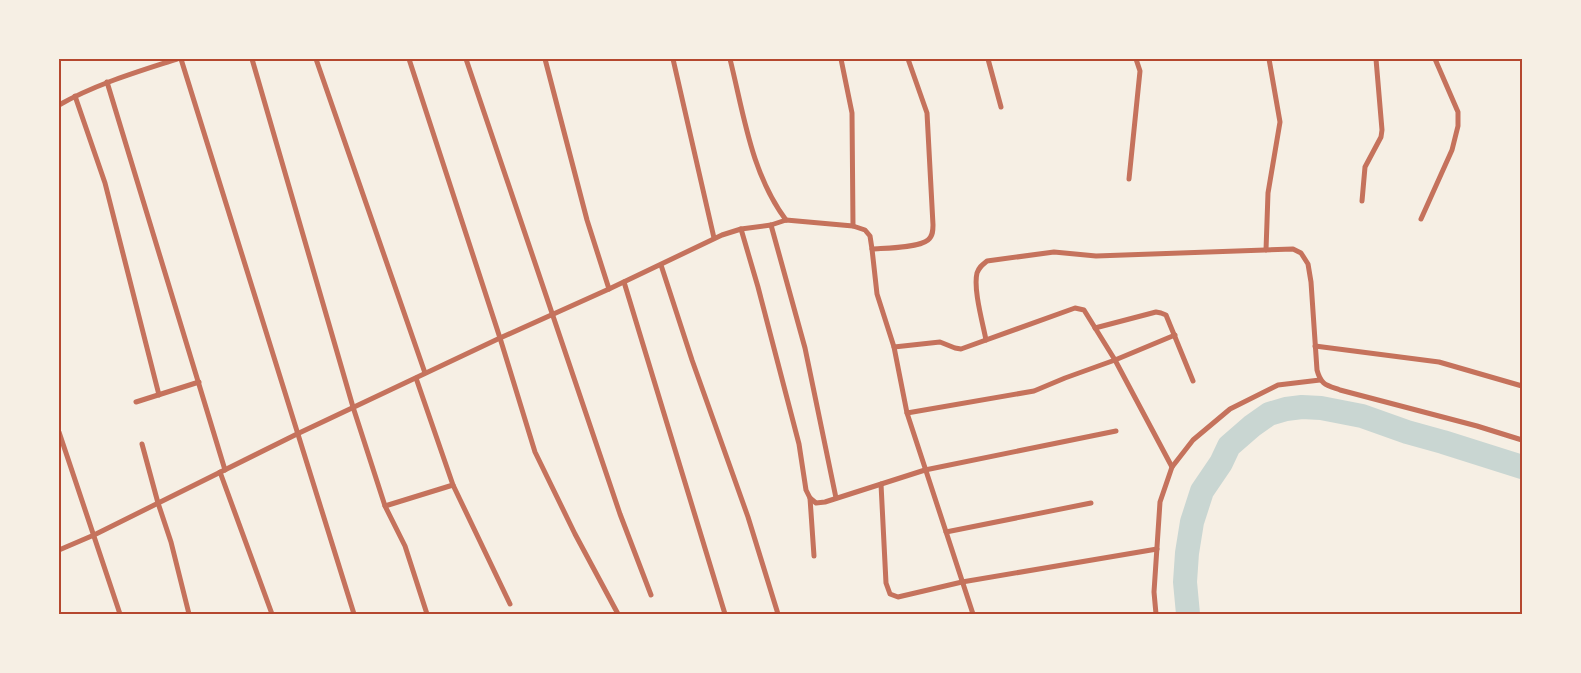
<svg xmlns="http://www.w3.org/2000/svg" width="1581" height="673" viewBox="0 0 1581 673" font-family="Barlow,sans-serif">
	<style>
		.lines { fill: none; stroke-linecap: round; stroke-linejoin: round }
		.river { stroke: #c9d6d2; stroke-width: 24 }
		.minor { stroke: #c5725c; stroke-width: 5 }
		.neatline { fill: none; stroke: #b5482f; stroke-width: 2 }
	</style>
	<rect width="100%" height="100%" fill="#f6efe4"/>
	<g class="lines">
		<path class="river" d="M1188 614 1185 582 1187 553 1192 522 1202 491 1221 463 1229 446 1252 426 1269 414 1286 409 1302 407 1321 408 1362 416 1407 432 1443 442 1522 467"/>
		<g class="minor">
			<path d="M181 59 354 614"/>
			<path d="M252 59 353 407 385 506 405 546 427 614"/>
			<path d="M316 59 425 373"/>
			<path d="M409 59 500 338 535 452 575 534 618 614"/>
			<path d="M466 59 620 514 651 595"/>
			<path d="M545 59 587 220 609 289"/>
			<path d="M673 59 714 238"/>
			<path d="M730 59C744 115 751 173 786 220"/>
			<path d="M841 59 852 113 853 226"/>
			<path d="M988 59 1001 107"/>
			<path d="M107 82 225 470"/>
			<path d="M75 96 105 183 159 395"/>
			<path d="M59 105C96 84 137 72 177 59"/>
			<path d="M1129 179 1140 71 1136 59"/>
			<path d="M1362 201 1365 167 1381 137 1382 130 1376 59"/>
			<path d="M1421 219 1452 150 1458 126V112L1435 59"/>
			<path d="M771 225 805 348 836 498"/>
			<path d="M741 229 758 287 799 444 806 490 810 498 816 503 825 502 925 470 1116 431"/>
			<path d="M872 249 877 294 894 347 907 413 973 614"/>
			<path d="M1266 250 1268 193 1280 122 1269 59"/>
			<path d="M661 265 692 360 748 517 778 614"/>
			<path d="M624 282 725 614"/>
			<path d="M1095 328 1156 312 1161 313 1166 315 1193 381"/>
			<path d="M986 340C983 324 973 289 977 273 979 267 982 265 987 261L1054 252 1096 256 1293 249 1301 253 1308 264 1311 282 1317 370C1321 385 1326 385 1340 390L1477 426 1522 440"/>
			<path d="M1315 346 1439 362 1522 386"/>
			<path d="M894 347 940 342 955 348 961 349 1075 308 1084 310 1115 360 1172 467"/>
			<path d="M416 378 453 485 510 604"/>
			<path d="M136 402 199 382"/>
			<path d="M907 413 1034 391 1065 378 1115 360 1175 335"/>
			<path d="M59 432 120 614"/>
			<path d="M142 444 158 503 171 542 189 614"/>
			<path d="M220 472 272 614"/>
			<path d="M881 484 886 583 890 594 898 597 962 582 1157 549"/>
			<path d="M810 498 814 556"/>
			<path d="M385 506 453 485"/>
			<path d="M946 532 1091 503"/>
			<path d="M59 550 94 535 297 434 500 338 609 289 722 235 741 229 771 225 786 220 853 226 865 230 870 236 872 249C886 248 918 248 928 240 933 236 933 230 933 225L927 113 908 59"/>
			<path d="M1156 614 1154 592 1160 502 1172 467 1193 440 1230 409 1278 385 1320 380"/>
		</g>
	</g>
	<rect width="1581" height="673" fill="none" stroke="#f6efe4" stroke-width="120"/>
	<rect x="60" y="60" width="1461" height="553" class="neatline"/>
</svg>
